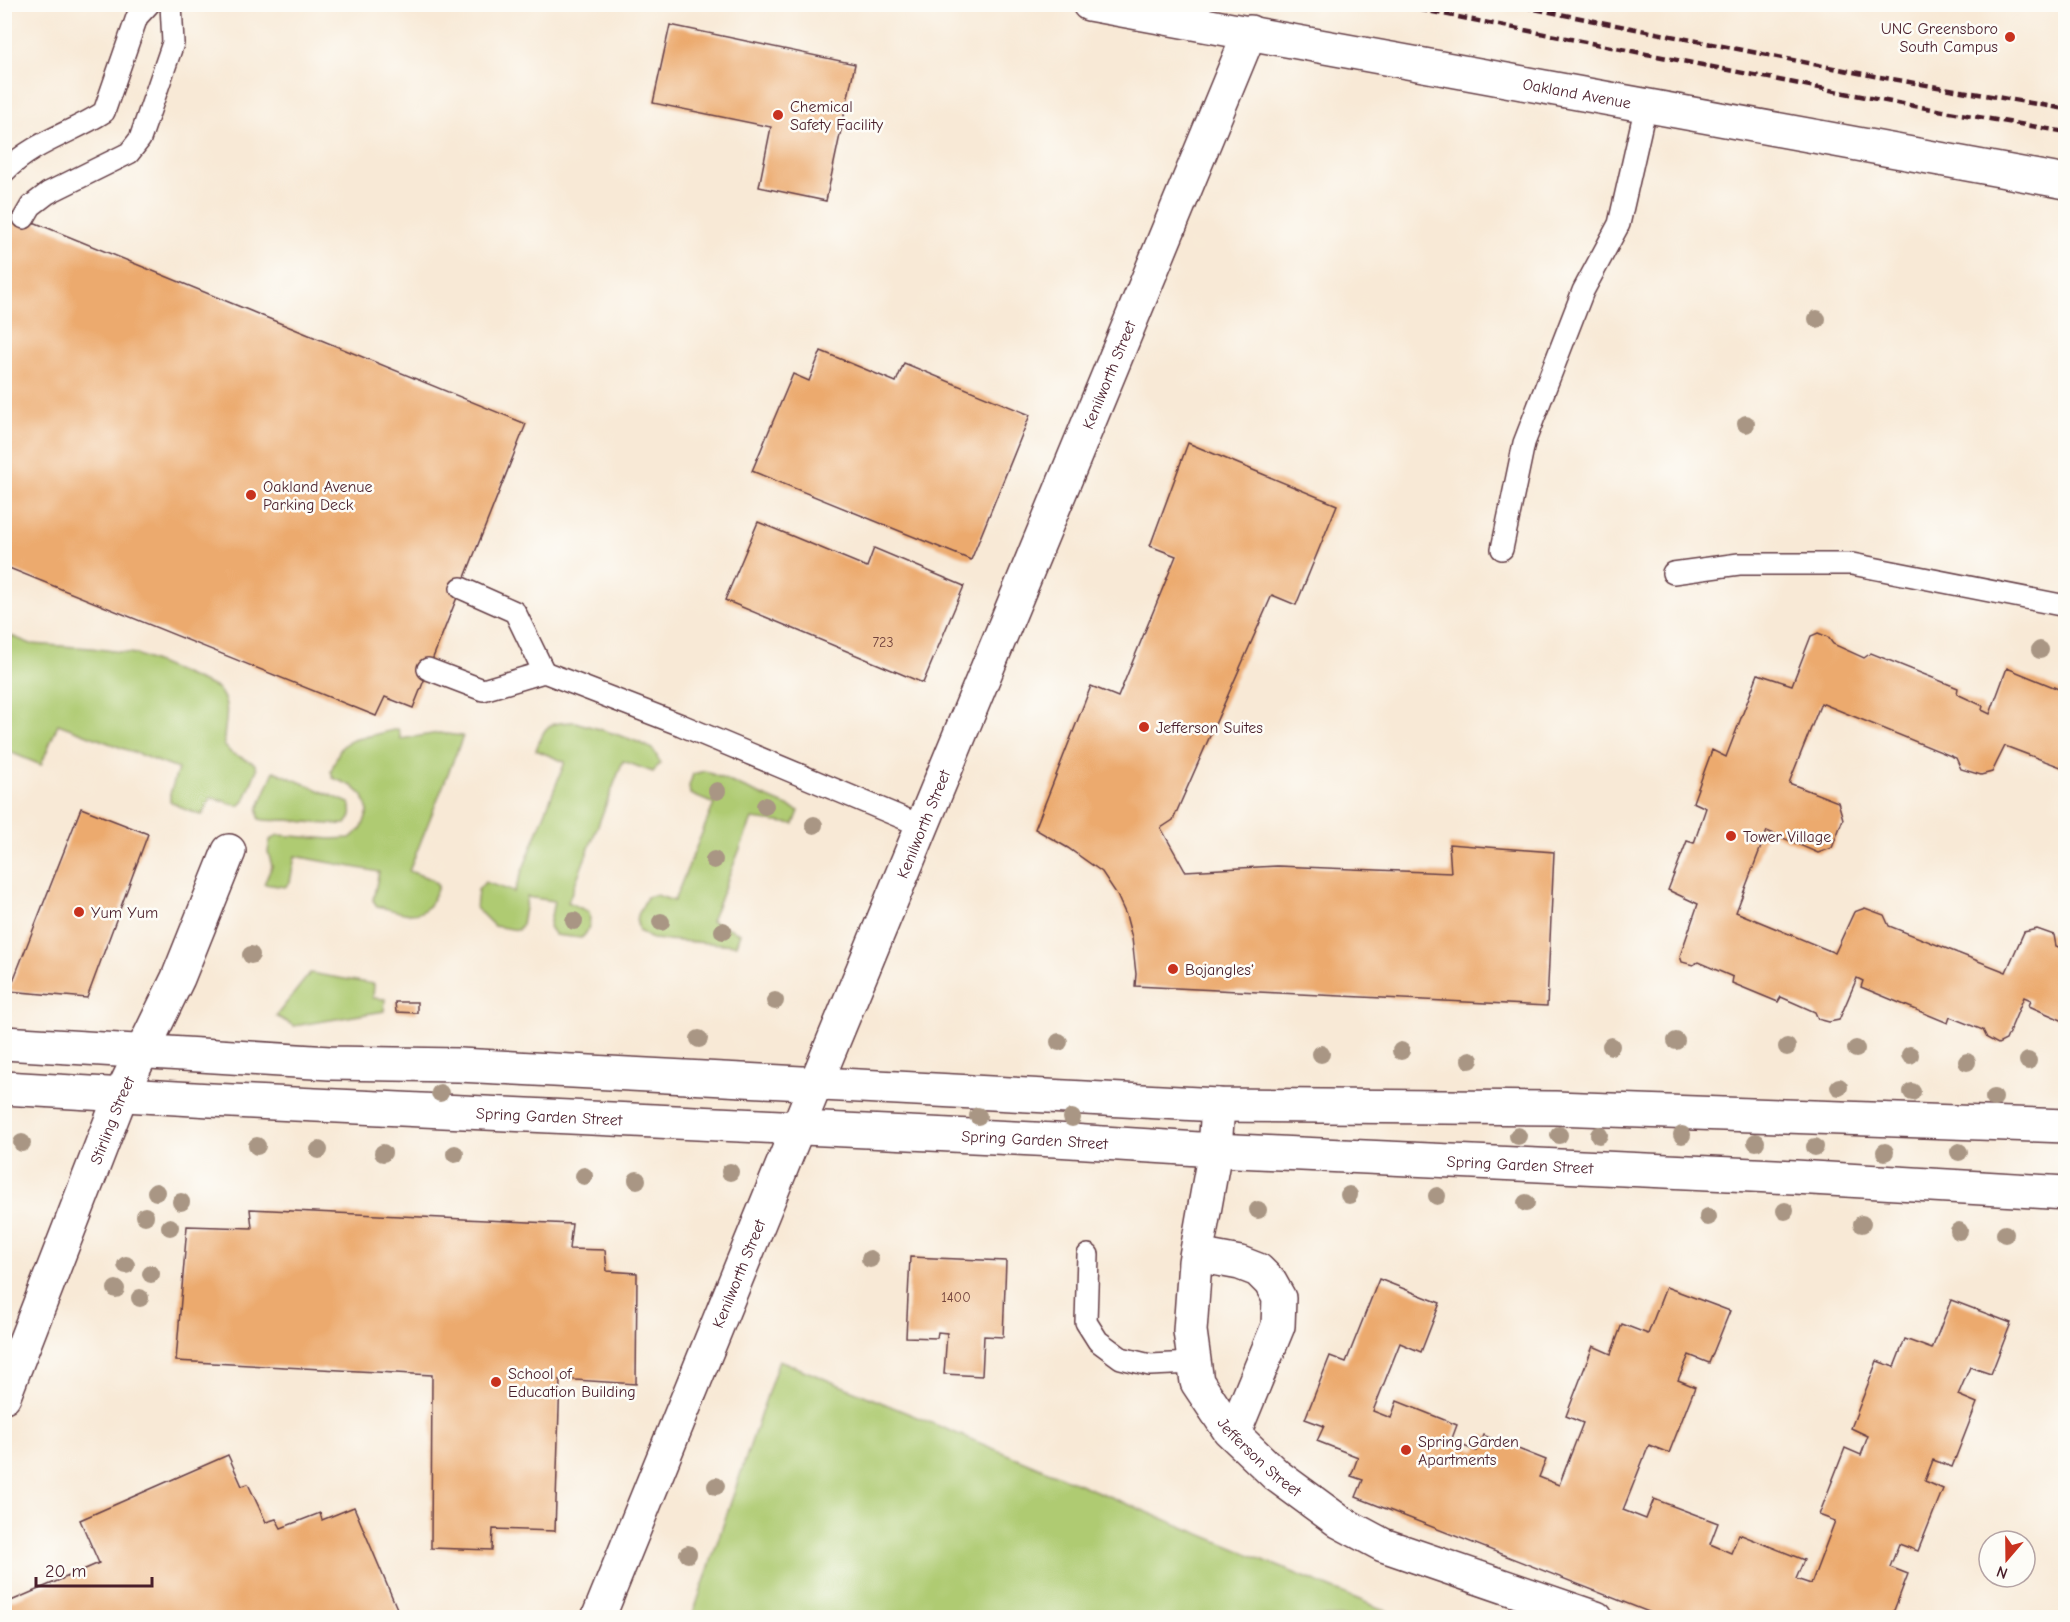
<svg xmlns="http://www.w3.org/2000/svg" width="2070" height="1622" viewBox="0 0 2070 1622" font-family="'Comic Neue',sans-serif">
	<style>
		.green { fill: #afcb72; stroke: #7c754e; stroke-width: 1.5 }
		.building { fill: #ecaa6e }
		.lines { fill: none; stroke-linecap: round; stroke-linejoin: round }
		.service-casing { stroke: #643d45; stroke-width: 24 }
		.minor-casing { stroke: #643d45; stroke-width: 36 }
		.secondary-casing { stroke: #643d45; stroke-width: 36 }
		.service { stroke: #fff; stroke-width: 21 }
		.minor { stroke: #fff; stroke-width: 33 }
		.secondary { stroke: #fff; stroke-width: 33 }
		.rail { stroke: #4a1f2b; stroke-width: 4.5; stroke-dasharray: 9 4.5; stroke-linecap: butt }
		.tree { fill: #a99684 }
		.poi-dot { fill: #c8321e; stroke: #fdfcf7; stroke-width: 2 }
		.labels { text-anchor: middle; stroke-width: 5; stroke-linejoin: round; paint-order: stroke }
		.number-label { font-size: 14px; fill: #72423c }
		.poi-label { font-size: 16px; fill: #4a1f2b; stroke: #fdfcf7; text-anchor: start }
		.street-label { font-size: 16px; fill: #4a1f2b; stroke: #fdfcf7 }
	</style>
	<rect width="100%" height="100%" fill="#fdfcf7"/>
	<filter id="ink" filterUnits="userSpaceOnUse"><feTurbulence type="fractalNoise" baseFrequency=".0167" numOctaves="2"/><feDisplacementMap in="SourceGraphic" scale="12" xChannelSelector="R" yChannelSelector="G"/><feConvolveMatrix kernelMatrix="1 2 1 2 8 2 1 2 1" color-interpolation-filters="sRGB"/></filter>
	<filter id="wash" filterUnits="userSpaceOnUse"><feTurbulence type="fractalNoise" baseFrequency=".008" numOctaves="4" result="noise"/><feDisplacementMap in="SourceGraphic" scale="24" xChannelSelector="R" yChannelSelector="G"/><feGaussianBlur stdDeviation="1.35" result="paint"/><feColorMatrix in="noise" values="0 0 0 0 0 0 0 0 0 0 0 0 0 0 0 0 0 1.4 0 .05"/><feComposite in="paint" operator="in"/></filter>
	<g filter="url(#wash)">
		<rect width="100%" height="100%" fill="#f8e9d6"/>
		<g class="green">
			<path d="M4 633 31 644 91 648 136 654 217 688C234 707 223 722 224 745L231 753 254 763 257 769 244 801 239 806 211 797 202 815 184 809 170 801V794L178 769 58 724 41 765 5 750Z"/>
			<path d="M575 722C591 727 642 740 653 750 656 753 658 759 660 763L653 772 623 761 568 902 589 912C591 921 589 933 581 938L555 935 549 927 554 901 527 897 522 924 518 930 494 926 476 908 478 890 485 882 514 892 565 762 536 750C546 723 547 723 575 722Z"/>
			<path d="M398 729 401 739 439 733 463 736 409 871 431 879 438 886C426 925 409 914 377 906L373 900 379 872 295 856 290 882 285 887 264 884 272 866 268 852 270 840 278 835 331 839 350 838 362 828 368 811 363 796 352 786 333 778 331 771 340 749 349 741Z"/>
			<path d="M274 771 349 803C353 812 352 816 346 824 326 825 307 822 288 820 277 820 270 822 259 819L258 809Z"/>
			<path d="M705 771 799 811 794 824 752 819 711 921 740 933 736 945 652 939 639 931 636 919 647 897 656 895 674 901 714 804 690 794 689 786 693 774Z"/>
			<path d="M310 973 374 984 373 998 385 999 384 1011 294 1026 276 1016Z"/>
			<path d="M779 1360 1401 1617H692Z"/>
		</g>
		<g id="blocks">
			<g class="building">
				<path d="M670 25 855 64 826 201 759 187 771 127 653 103Z"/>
				<path d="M4 210 526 424 413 708 385 697 376 716 4 566Z"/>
				<path d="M821 351 896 382 904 363 1030 415 971 560 752 471 793 374 809 381Z"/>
				<path d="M1188 443 1337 505 1296 605 1272 595 1173 820 1161 828 1185 871 1277 866 1451 873 1449 844 1554 852 1547 1006 1135 986 1136 974 1132 938 1126 915 1116 893 1102 872 1068 848 1035 829 1091 686 1118 697 1176 556 1150 546Z"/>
				<path d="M758 522 867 567 874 548 964 586 923 683 725 600Z"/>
				<path d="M1818 633 1828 637 1833 644 1864 658 1871 653 1958 688 1957 694 1983 706 1982 710 1990 714 2007 668 2066 692V769L2005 746 1992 772 1981 775 1961 769 1956 758 1821 703 1789 783 1838 802 1843 819 1832 848 1818 853 1767 831 1736 912 1835 953 1854 912 1865 908 1884 915 1889 926 2006 972 2024 932 2037 929 2054 935 2056 946 2066 950V1022L2029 1006 2031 1000 2024 997 2006 1040 1998 1044 1987 1038 1983 1030 1950 1017 1948 1023 1861 987 1863 981 1857 978 1839 1020 1829 1022 1818 1019 1815 1012 1781 997 1778 1002 1732 983 1733 977 1698 962 1693 965 1682 962 1680 956 1698 904 1668 890 1687 841 1694 843 1706 808 1693 802 1712 750 1726 757 1758 674 1792 685 1811 636Z"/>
				<path d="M81 808 148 834 87 998 9 991Z"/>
				<path d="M395 1002H417V1013L396 1012Z"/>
				<path d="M250 1209 572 1224 569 1249 605 1250 607 1271 637 1273 636 1384 560 1379 555 1531 493 1529 492 1550 431 1548 432 1375 176 1361 187 1226 252 1228Z"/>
				<path d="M910 1257 1006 1261 1003 1337 984 1336 982 1376 944 1374 947 1333 938 1332 937 1338 906 1337Z"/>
				<path d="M1379 1279 1440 1303 1421 1352 1400 1343 1373 1411 1391 1418 1397 1401 1457 1425 1451 1441 1476 1451 1483 1435 1546 1460 1539 1477 1559 1485 1583 1423 1566 1416 1593 1346 1611 1354 1622 1324 1648 1334 1666 1287 1730 1311 1709 1363 1689 1355 1678 1380 1695 1387 1669 1453 1649 1445 1623 1510 1646 1519 1654 1499 1718 1523 1710 1544 1731 1553 1739 1534 1804 1560 1796 1579 1811 1584 1835 1521 1819 1515 1845 1448 1861 1455 1868 1436 1851 1428 1877 1361 1894 1367 1905 1339 1932 1349 1951 1300 2011 1323 1991 1374 1970 1367 1958 1395 1977 1403 1952 1467 1933 1460 1925 1481 1943 1489 1918 1551 1899 1544 1890 1567 1908 1574 1891 1618H1664L1356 1497 1363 1480 1351 1476 1358 1457 1317 1441 1324 1426 1305 1419 1330 1356 1346 1362Z"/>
				<path d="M228 1455 242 1486 248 1484 266 1522 276 1519 281 1528 320 1513 322 1520 354 1507 401 1618H4V1604L99 1563 80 1520Z"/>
			</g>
		</g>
	</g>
	<g filter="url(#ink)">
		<use href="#blocks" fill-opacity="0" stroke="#643d45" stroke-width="1.5"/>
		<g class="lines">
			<g class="service-casing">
				<g id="service">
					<path d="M4 172C35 141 70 134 104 112L137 17 149 4"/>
					<path d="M24 218 31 206 48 193 129 153 140 139 173 43 171 4"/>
					<path d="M1502 549 1524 443 1583 291 1619 224 1646 105"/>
					<path d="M1673 573 1739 564H1852L2066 606"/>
					<path d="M461 588 515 612 544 672"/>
					<path d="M428 669 483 690 544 672 681 725 922 826"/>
					<path d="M1088 1255 1086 1322 1098 1341 1121 1358 1150 1365 1194 1363"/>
				</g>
			</g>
			<g class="minor-casing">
				<g id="minor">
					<path id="s1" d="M1089 4 2066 182"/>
					<path id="s2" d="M1218 1105 1215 1150 1195 1262 1190 1331 1197 1382 1229 1430 1276 1475 1340 1522 1383 1545 1596 1618"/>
					<path d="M1197 1255 1240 1263 1258 1270 1270 1282 1279 1298 1278 1326 1234 1433"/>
					<path id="s3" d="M4 1396 121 1095 178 978 229 851"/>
					<path id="s4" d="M598 1618 816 1083 1250 32"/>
				</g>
			</g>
			<g class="secondary-casing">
				<g id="secondary">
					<path d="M4 1043 330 1063 459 1065 1218 1105 1555 1108 2066 1126"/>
					<path id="s5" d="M4 1088 211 1100 1055 1140 1215 1150 1795 1177 2066 1193"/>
				</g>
			</g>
			<use href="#service" class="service"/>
			<use href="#minor" class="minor"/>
			<use href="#secondary" class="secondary"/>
			<g class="rail">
				<path d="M1392 4 1891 102 2066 132"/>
				<path d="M1509 4 1874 76 2066 109"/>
			</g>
		</g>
		<g class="tree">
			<circle cx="1817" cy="319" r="9"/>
			<circle cx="1746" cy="424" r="9"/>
			<circle cx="2040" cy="650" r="9"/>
			<circle cx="717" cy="791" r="9"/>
			<circle cx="765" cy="806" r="9"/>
			<circle cx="814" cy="825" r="9"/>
			<circle cx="714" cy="860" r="9"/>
			<circle cx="574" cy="921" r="9"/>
			<circle cx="661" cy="922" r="9"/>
			<circle cx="723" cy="931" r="9"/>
			<circle cx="251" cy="955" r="9"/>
			<circle cx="775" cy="1001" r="9"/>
			<circle cx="699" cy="1039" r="9"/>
			<circle cx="1676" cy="1041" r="9"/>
			<circle cx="1059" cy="1042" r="9"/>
			<circle cx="1611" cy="1046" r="9"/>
			<circle cx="1787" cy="1047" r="9"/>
			<circle cx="1856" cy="1049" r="9"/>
			<circle cx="1401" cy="1051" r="9"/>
			<circle cx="1321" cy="1054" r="9"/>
			<circle cx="1910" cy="1055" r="9"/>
			<circle cx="1470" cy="1060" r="9"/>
			<circle cx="2028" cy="1061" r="9"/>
			<circle cx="1967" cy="1062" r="9"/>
			<circle cx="1839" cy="1087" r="9"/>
			<circle cx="1912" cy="1092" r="9"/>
			<circle cx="440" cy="1093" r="9"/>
			<circle cx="1994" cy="1098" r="9"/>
			<circle cx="978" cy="1116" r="9"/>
			<circle cx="1072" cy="1118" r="9"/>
			<circle cx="1559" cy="1135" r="9"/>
			<circle cx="1599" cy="1135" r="9"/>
			<circle cx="1682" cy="1135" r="9"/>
			<circle cx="1518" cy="1136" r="9"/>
			<circle cx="1756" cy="1142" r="9"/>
			<circle cx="22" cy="1143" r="9"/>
			<circle cx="257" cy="1146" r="9"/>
			<circle cx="1815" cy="1147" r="9"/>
			<circle cx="319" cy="1150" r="9"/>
			<circle cx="1885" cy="1152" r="9"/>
			<circle cx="1959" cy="1152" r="9"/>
			<circle cx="383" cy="1153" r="9"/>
			<circle cx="455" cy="1154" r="9"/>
			<circle cx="730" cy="1172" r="9"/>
			<circle cx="584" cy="1176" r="9"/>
			<circle cx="637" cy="1180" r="9"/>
			<circle cx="156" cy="1192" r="9"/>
			<circle cx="1349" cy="1195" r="9"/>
			<circle cx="1437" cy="1196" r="9"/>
			<circle cx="181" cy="1202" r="9"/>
			<circle cx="1526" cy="1203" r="9"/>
			<circle cx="1258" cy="1210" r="9"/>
			<circle cx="1785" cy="1211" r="9"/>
			<circle cx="145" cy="1216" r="9"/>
			<circle cx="1708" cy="1217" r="9"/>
			<circle cx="1862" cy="1224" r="9"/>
			<circle cx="170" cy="1227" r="9"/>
			<circle cx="1959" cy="1231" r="9"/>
			<circle cx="2005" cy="1234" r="9"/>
			<circle cx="870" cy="1259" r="9"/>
			<circle cx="126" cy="1265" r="9"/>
			<circle cx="151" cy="1274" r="9"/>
			<circle cx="116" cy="1289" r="9"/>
			<circle cx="140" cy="1298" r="9"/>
			<circle cx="716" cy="1486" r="9"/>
			<circle cx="688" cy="1554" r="9"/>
		</g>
	</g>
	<g class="poi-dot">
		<circle cx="2010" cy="37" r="6"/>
		<circle cx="778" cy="115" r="6"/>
		<circle cx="251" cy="495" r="6"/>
		<circle cx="1144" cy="727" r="6"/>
		<circle cx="1731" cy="836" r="6"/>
		<circle cx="79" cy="912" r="6"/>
		<circle cx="1173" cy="969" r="6"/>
		<circle cx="496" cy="1382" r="6"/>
		<circle cx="1406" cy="1450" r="6"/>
	</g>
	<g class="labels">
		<g class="number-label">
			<text x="883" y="647">723</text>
			<text x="956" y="1302">1400</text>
		</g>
		<g class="poi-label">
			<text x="1998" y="34" text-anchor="end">UNC Greensboro<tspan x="1998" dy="18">South Campus</tspan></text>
			<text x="790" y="112">Chemical<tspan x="790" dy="18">Safety Facility</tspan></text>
			<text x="263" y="492">Oakland Avenue<tspan x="263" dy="18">Parking Deck</tspan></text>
			<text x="1156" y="733">Jefferson Suites</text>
			<text x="1743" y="842">Tower Village</text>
			<text x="91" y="918">Yum Yum</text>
			<text x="1185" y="975">Bojangles'</text>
			<text x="508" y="1379">School of<tspan x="508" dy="18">Education Building</tspan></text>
			<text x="1418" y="1447">Spring Garden<tspan x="1418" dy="18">Apartments</tspan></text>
		</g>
		<g class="street-label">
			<text dy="6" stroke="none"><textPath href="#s1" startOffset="496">Oakland Avenue</textPath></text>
			<text dy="6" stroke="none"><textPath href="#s4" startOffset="1344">Kenilworth Street</textPath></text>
			<text dy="6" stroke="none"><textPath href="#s4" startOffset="858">Kenilworth Street</textPath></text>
			<text dy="6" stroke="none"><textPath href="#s5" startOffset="546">Spring Garden Street</textPath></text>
			<text dy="6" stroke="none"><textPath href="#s3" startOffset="296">Stirling Street</textPath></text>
			<text dy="6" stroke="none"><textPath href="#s5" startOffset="1032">Spring Garden Street</textPath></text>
			<text dy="6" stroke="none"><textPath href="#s5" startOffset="1518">Spring Garden Street</textPath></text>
			<text dy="6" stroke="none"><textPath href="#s4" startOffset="372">Kenilworth Street</textPath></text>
			<text dy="6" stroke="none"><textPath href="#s2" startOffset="378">Jefferson Street</textPath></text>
		</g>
	</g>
	<rect width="2070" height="1622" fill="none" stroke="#fdfcf7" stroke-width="24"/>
	<g transform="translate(2007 1559) rotate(200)"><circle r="28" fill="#fdfcf7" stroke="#b5a4a5" stroke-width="1.5"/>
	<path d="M0-4.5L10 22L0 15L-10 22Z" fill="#c8321e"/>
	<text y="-9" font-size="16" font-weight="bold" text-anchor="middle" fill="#4a1f2b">N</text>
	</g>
	<path d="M36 1577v9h116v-9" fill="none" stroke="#4a1f2b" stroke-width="3"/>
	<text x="45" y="1577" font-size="18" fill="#4a1f2b" stroke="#fdfcf7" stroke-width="4.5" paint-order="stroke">20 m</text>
</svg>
